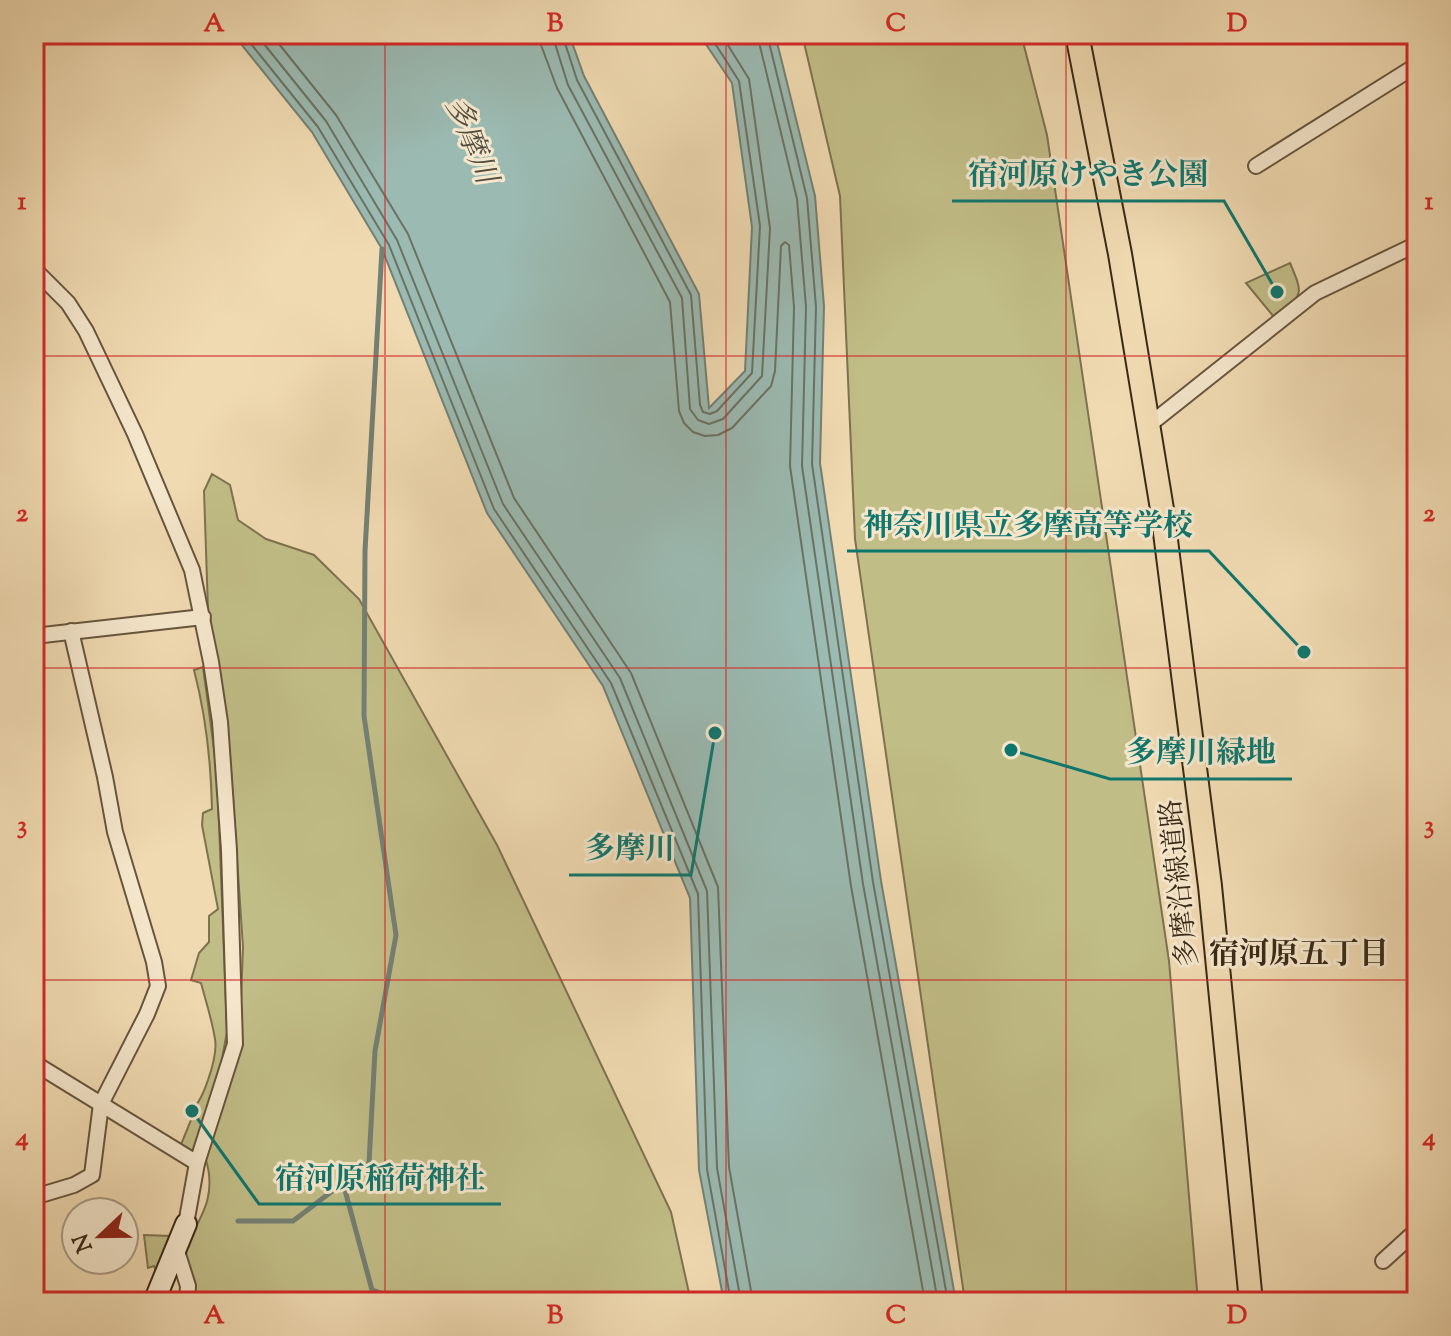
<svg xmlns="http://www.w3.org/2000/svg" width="1451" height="1336" viewBox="0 0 1451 1336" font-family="'Sorts Mill Goudy','Noto Serif JP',serif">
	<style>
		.green { fill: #c1bd87; stroke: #7d734f; stroke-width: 2 }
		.water { fill: #9bbab2; stroke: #748074; stroke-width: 2 }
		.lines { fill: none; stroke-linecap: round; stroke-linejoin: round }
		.shore { stroke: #6a7264; stroke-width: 2 }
		.stream { stroke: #748074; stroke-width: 5 }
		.street-casing { stroke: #67553e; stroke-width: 18 }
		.secondary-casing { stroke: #392917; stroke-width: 24 }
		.primary-casing { stroke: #392917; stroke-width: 26 }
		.street { stroke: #f5e7cc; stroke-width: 14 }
		.secondary { stroke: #f5e7cc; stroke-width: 20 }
		.primary { stroke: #f0dab1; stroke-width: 22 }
		.grid { fill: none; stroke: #d62828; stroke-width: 2; stroke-opacity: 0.55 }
		.labels { text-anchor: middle; stroke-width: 6; stroke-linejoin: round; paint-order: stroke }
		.street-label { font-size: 28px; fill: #392917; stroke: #f5e7cc }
		.water-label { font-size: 30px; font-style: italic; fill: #524d3e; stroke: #f5e7cc }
		.neighbourhood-label { font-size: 30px; font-weight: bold; fill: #392917; stroke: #f5e7cc }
		.leader { fill: none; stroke: #0f766e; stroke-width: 3 }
		.callout-dot { fill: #0f766e; stroke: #f5e7cc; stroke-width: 3 }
		.callout-label { font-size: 30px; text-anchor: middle; font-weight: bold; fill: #0f766e; stroke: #f5e7cc; stroke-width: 6; stroke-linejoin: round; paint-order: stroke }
		.neatline { fill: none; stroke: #d62828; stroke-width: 3 }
		.grid-label { font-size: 26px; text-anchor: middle; font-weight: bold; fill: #d62828 }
	</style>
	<rect width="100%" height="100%" fill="#f0dab1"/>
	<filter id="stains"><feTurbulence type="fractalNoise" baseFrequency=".0025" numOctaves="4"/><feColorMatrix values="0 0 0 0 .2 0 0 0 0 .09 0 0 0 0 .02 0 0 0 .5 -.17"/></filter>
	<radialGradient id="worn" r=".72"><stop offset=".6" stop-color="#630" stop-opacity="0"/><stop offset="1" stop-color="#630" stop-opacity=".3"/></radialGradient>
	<g class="green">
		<path d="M802 34H1021L1047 135 1169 961 1198 1302H965L855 539 840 196Z"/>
		<path d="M1290 263C1305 298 1302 294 1274 317L1246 283Z"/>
		<path d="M212 474 230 485 238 520 266 539 314 555 359 599 497 845 671 1212 691 1302H193L194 1286 184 1249C201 1217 218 1195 205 1157L239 1053 243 947 230 755 208 610 204 491Z"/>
		<path d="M203 667 217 771 227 1032 221 1064 193 1154 180 1147 191 1120 188 1113C203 1105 218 1056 215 1039 212 1020 206 1002 201 983L191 980 199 953 209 942V916L218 909 202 825 203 813 212 809C211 762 206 716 194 670Z"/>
		<path d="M144 1235 171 1236 156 1270 154 1266 148 1268Z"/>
	</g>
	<path class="water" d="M233 34H569L584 76 699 294 709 408 745 371 752 227 732 83 699 34H775L815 196 824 306 820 463 881 881 956 1302H724L699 1170 690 898 603 686 487 513 382 249 312 132Z"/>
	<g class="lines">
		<g class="shore">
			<path d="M243 34 318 127 389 245 494 509 611 683 698 894 707 1169 731 1302"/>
			<path d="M256 34 326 121 397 240 503 504 620 678 707 891 717 1168 741 1302"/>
			<path d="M271 34 336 115 408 234 514 498 631 673 718 887 729 1167 753 1302"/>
			<path d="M540 34 541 45 557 88 670 302 679 411 684 423 693 432 705 436 718 435 732 428 771 386 775 371 781 246 785 242 789 245 794 307 790 466 851 886 925 1302"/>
			<path d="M552 34 568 85 682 298 690 409 698 420 709 424 723 419 762 376 770 228 749 79 721 34"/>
			<path d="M562 34 577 80 691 295 700 405 703 412 710 414 717 411 752 373 760 226 739 81 709 34"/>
			<path d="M757 34 797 199 806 307 802 466 863 884 938 1302"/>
			<path d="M767 34 807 198 816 307 812 464 873 882 948 1302"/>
		</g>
		<g class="stream">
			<path d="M343 1183 372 1290 408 1302"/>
			<path d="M238 1221H293L369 1163 375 1051 396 935 364 716 365 551 382 249"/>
		</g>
		<g class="street-casing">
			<g id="street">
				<path d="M1256 166 1417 65"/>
				<path d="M34 269 68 303 86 331 135 434 192 570 211 662 220 722 229 850 235 1044 197 1163 186 1224"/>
				<path d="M1149 425 1315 293 1417 244"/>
				<path d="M34 636 203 617"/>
				<path d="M34 1063 197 1163"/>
				<path d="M34 1197 74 1185 92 1175 101 1104 147 1014 158 986 154 962 115 832 105 777 71 631"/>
				<path d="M176 1248 188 1286 187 1302"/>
				<path d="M1383 1261 1417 1230"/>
			</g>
		</g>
		<g class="secondary-casing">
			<path id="secondary" d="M154 1302 186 1224"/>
		</g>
		<g class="primary-casing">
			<path id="primary" d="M1077 34 1120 254 1162 509 1210 886 1251 1302"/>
		</g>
		<use href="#street" class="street"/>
		<use href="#secondary" class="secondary"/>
		<use href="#primary" class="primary"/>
	</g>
	<path class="grid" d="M385 34V1302M726 34V1302M1066 34V1302M34 356H1417M34 668H1417M34 980H1417"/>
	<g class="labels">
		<g class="street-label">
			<text transform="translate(1178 883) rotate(-96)" y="10">多摩沿線道路</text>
		</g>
		<g class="water-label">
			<text transform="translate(472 140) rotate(68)" y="10">多摩川</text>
		</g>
		<g class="neighbourhood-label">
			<text x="1299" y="963">宿河原五丁目</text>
		</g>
	</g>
	<path class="leader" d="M1277 292L1224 201H952M1304 652L1209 551H847M1011 750L1110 779H1292M715 733L691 875H569M192 1111L259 1204H501"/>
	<g class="callout-dot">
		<circle cx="1277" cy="292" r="8"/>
		<circle cx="1304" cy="652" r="8"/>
		<circle cx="1011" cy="750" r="8"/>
		<circle cx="715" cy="733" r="8"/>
		<circle cx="192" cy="1111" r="8"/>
	</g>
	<g class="callout-label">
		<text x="1088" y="184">宿河原けやき公園</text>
		<text x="1028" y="535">神奈川県立多摩高等学校</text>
		<text x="1201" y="762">多摩川緑地</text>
		<text x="630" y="858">多摩川</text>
		<text x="380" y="1188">宿河原稲荷神社</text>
	</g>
	<rect width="1451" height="1336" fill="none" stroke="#f0dab1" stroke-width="88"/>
	<g transform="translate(100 1236) rotate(248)"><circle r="38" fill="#f5e7cc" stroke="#aa9b84" stroke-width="2"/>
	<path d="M0-6L14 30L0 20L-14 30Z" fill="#8f2418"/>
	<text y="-12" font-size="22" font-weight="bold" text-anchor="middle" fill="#392917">N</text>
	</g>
	<rect x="44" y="44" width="1363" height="1248" class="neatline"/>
	<g class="grid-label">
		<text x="214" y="31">A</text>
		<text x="555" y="31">B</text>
		<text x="896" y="31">C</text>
		<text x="1237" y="31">D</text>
		<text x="22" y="209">1</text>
		<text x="1429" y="209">1</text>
		<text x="22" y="521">2</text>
		<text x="1429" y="521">2</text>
		<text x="22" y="833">3</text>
		<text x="1429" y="833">3</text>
		<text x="22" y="1145">4</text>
		<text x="1429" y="1145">4</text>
		<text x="214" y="1323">A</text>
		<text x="555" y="1323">B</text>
		<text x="896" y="1323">C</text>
		<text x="1237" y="1323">D</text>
	</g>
	<rect width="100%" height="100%" filter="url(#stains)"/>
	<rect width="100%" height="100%" fill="url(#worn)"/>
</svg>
